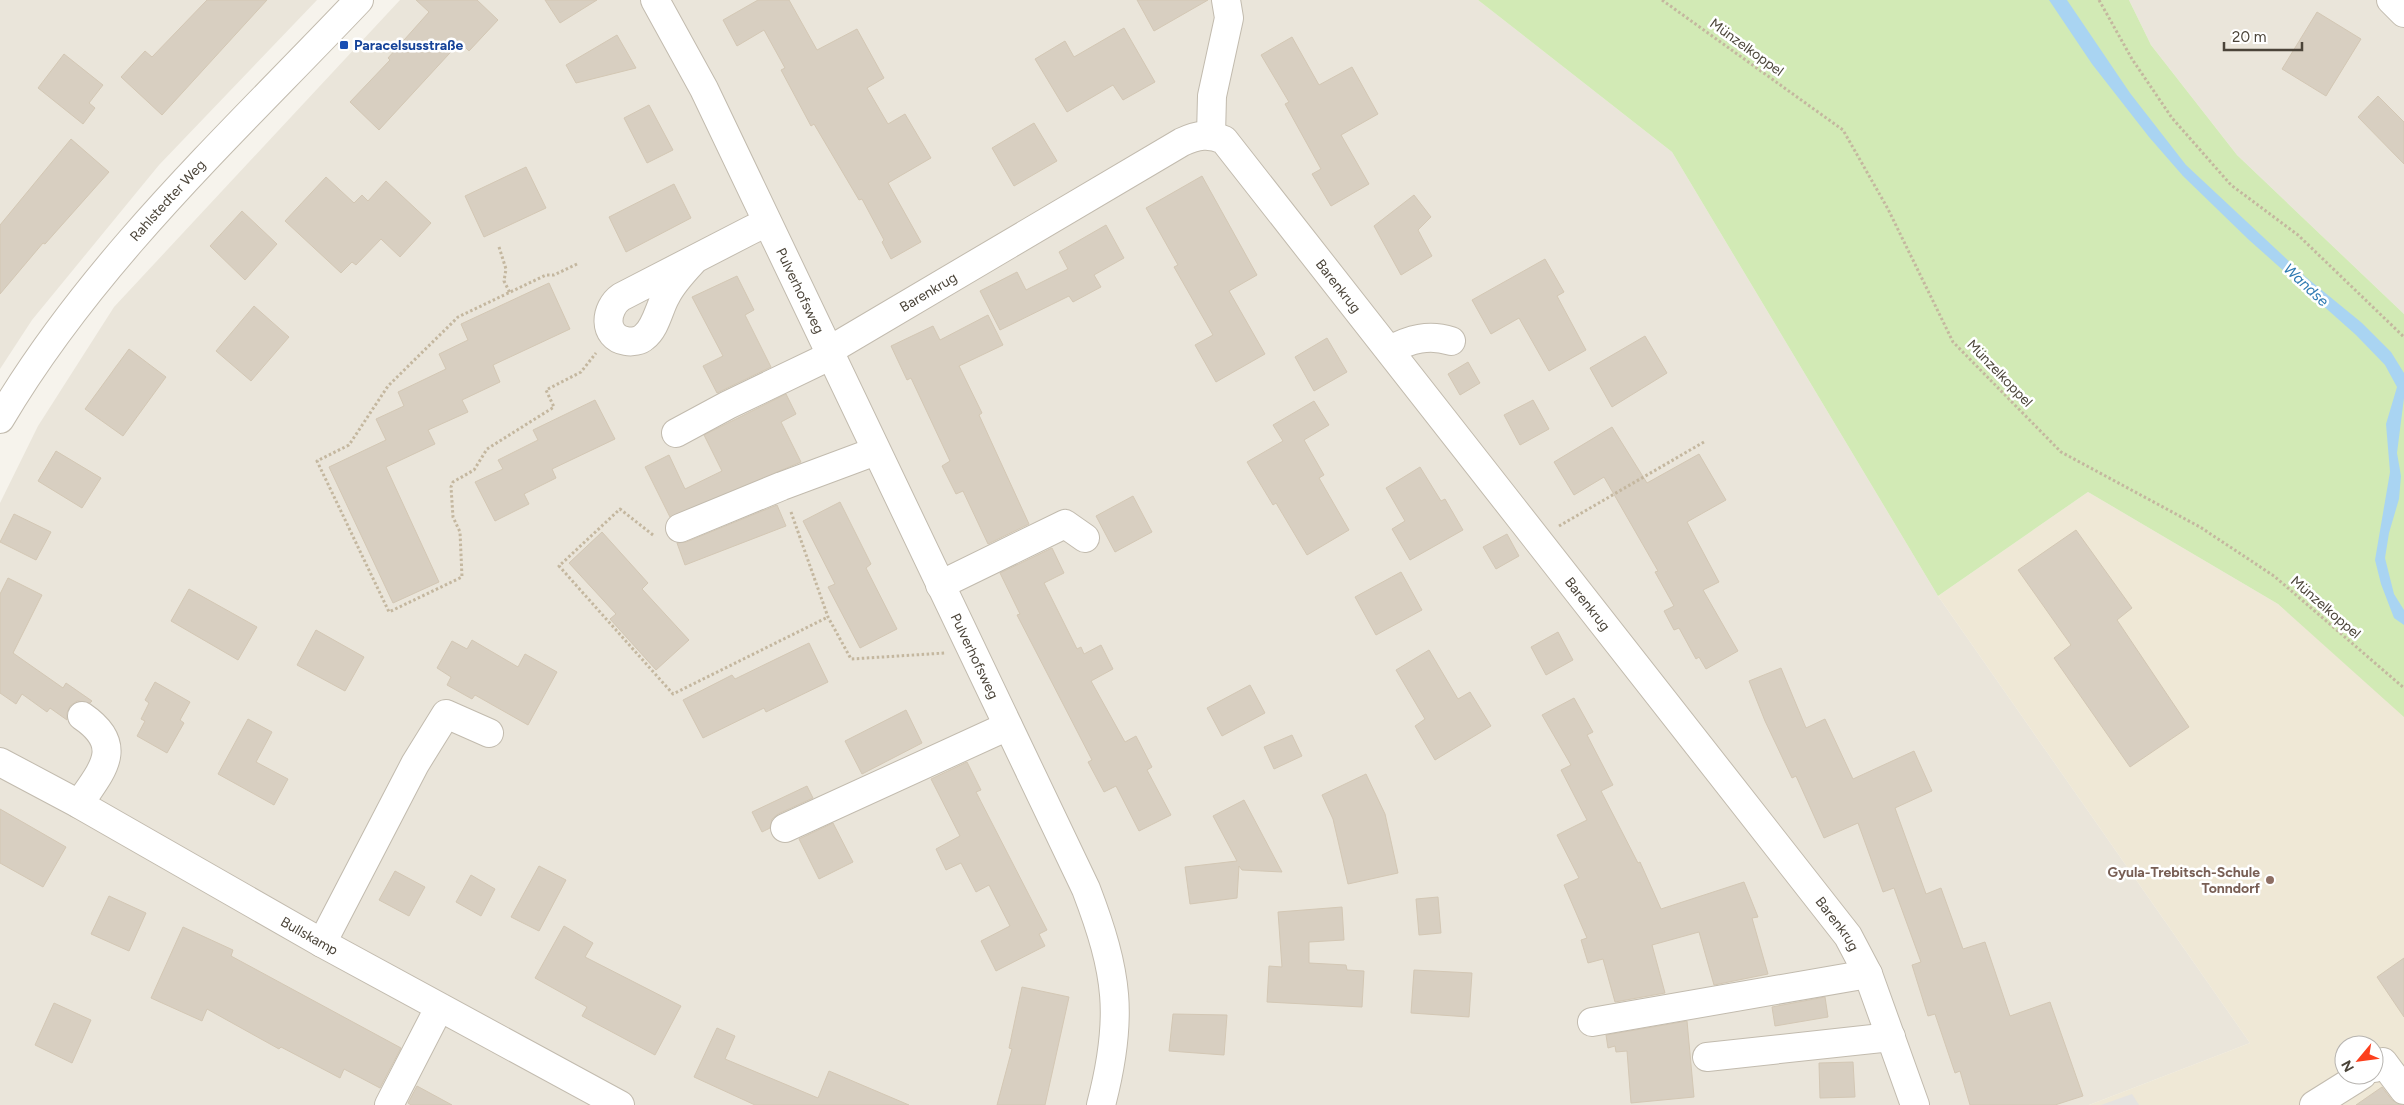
<svg xmlns="http://www.w3.org/2000/svg" width="2404" height="1105" viewBox="0 0 2404 1105" font-family="Figtree,sans-serif">
	<style>
		.residential { fill: #eae5da }
		.education { fill: #efe8d6; fill-rule: evenodd }
		.green { fill: #d2eab5 }
		.parking { fill: #e5e3e0 }
		.water { fill: #a9d4f2 }
		.building { fill: #d8cfc1; stroke: #d3c7b4 }
		.lines { fill: none; stroke-linecap: round; stroke-linejoin: round }
		.minor-casing { stroke: #c2bbae; stroke-width: 30 }
		.path { stroke: #c4b79f; stroke-width: 3; stroke-dasharray: 2.5 2.5; stroke-linecap: butt }
		.minor { stroke: #fff; stroke-width: 28 }
		.transit-dot { fill: #1a4fb4; stroke: #fff; stroke-width: 2 }
		.education-dot { fill: #8d6e63; stroke: #fff; stroke-width: 2 }
		.labels { text-anchor: middle; stroke-width: 5; stroke-linejoin: round; paint-order: stroke }
		.transit-label { font-size: 14px; font-weight: bold; fill: #164399; stroke: #fff; text-anchor: start }
		.street-label { font-size: 14px; fill: #4b4439; stroke: #fff }
		.education-label { font-size: 14px; font-weight: bold; fill: #785e54; stroke: #fff; text-anchor: end }
		.water-label { font-size: 15px; font-style: italic; fill: #2e7ab2; stroke: #fff }
	</style>
	<rect width="100%" height="100%" fill="#f6f3ec"/>
	<g class="residential">
		<path d="M0 0H317L159 165 32 320 0 369Z"/>
		<path d="M400 0H1478L1672 152 1938 596 2250 1043 2089 1105H0V503L38 426 114 307Z"/>
		<path d="M2129 0H2404V314L2237 155 2151 45Z"/>
	</g>
	<path class="education" d="M2088 492 2278 604 2404 716V1105H2089L2250 1043 1938 596ZM2344 1045H2374V1075H2344Z"/>
	<path class="green" d="M1478 0H2129L2151 45 2237 155 2404 314V717L2278 604 2088 492 1938 596 1672 152Z"/>
	<path class="parking" d="M2132 1094 2139 1105H2101Z"/>
	<path class="water" d="M2049 0H2067L2130 93 2186 165 2307 278 2362 323 2391 352 2404 373V398L2397 453 2401 476 2399 499 2389 533 2385 558 2394 594 2404 610V625L2394 618 2381 584 2375 560 2390 472 2386 424 2397 387 2385 365 2356 335 2249 240 2183 176 2149 137 2092 64Z"/>
	<g class="building">
		<path d="M207 0H267L162 115 121 77 145 51 152 57Z"/>
		<path d="M416 0H477L498 20 469 51 460 42 379 130 350 102 390 60 388 58 429 12Z"/>
		<path d="M545 0H597L560 23Z"/>
		<path d="M758 0H789L817 50 857 29 884 78 867 88 888 124 905 114 931 158 888 183 921 242 891 259 882 242 884 240 862 199 859 200 814 124 811 126 781 70 785 68 764 30 737 46 723 20Z"/>
		<path d="M1137 0H1208L1154 31Z"/>
		<path d="M2317 12 2361 39 2326 96 2282 69Z"/>
		<path d="M1124 28 1155 82 1123 100 1113 85 1067 112 1035 59 1065 41 1074 57Z"/>
		<path d="M617 35 636 68 576 83 566 65Z"/>
		<path d="M1292 37 1319 85 1352 67 1378 114 1341 135 1369 184 1331 206 1312 174 1321 169 1285 104 1289 102 1261 55Z"/>
		<path d="M64 54 103 85 89 103 95 108 83 124 38 88Z"/>
		<path d="M2378 96 2404 122V164L2358 117Z"/>
		<path d="M649 105 673 150 647 163 624 118Z"/>
		<path d="M1034 123 1057 161 1014 186 992 148Z"/>
		<path d="M71 139 109 172 45 244 43 243 0 294V225Z"/>
		<path d="M526 167 546 208 484 237 465 196Z"/>
		<path d="M1202 176 1257 275 1229 291 1265 354 1216 382 1195 345 1213 335 1174 267 1178 265 1146 208Z"/>
		<path d="M326 177 354 203 362 195 368 201 386 181 431 223 400 257 381 239 356 265 352 262 341 273 285 221Z"/>
		<path d="M674 184 691 218 626 252 609 217Z"/>
		<path d="M1414 195 1431 217 1418 230 1432 256 1401 275 1374 226Z"/>
		<path d="M242 211 277 244 245 280 210 246Z"/>
		<path d="M1106 225 1124 258 1094 275 1101 287 1073 302 1069 296 1000 330 980 291 1017 272 1026 290 1068 269 1059 252Z"/>
		<path d="M1545 259 1564 292 1557 296 1586 350 1549 371 1519 318 1491 334 1472 300Z"/>
		<path d="M737 276 754 310 745 315 771 367 717 393 703 366 723 356 692 297Z"/>
		<path d="M549 283 570 329 493 365 500 382 462 400 468 412 428 430 435 444 386 467 439 582 393 603 329 467 386 440 376 419 404 406 398 392 446 369 439 354 468 340 461 324Z"/>
		<path d="M254 306 289 337 251 381 216 351Z"/>
		<path d="M988 315 1003 345 959 366 982 413 979 415 1029 524 988 544 963 491 956 494 942 466 950 461 911 378 907 380 891 346 933 326 940 340Z"/>
		<path d="M1645 336 1667 373 1612 407 1590 368Z"/>
		<path d="M1327 338 1347 372 1314 391 1295 357Z"/>
		<path d="M129 349 166 377 123 436 85 409Z"/>
		<path d="M1468 362 1480 383 1460 395 1448 374Z"/>
		<path d="M786 394 796 414 781 422 801 462 670 517 645 467 669 455 685 489 722 471 704 435Z"/>
		<path d="M595 400 615 439 552 469 556 478 524 494 529 504 495 521 475 482 503 469 498 460 538 440 533 430Z"/>
		<path d="M1533 400 1549 429 1520 445 1504 415Z"/>
		<path d="M1314 401 1329 425 1304 440 1324 475 1319 478 1349 530 1307 555 1276 503 1273 505 1247 462 1283 441 1273 425Z"/>
		<path d="M1612 427 1647 483 1699 454 1726 500 1687 522 1719 582 1703 590 1738 651 1706 669 1699 657 1696 659 1679 628 1674 630 1664 611 1674 606 1655 572 1658 571 1604 477 1574 495 1554 462Z"/>
		<path d="M56 451 101 478 82 508 38 481Z"/>
		<path d="M1420 467 1441 501 1445 499 1463 530 1410 560 1392 529 1405 521 1386 488Z"/>
		<path d="M1133 496 1152 532 1115 552 1096 516Z"/>
		<path d="M840 502 871 564 866 568 897 629 860 648 828 587 835 584 803 521Z"/>
		<path d="M777 505 786 526 685 565 677 543 686 542Z"/>
		<path d="M14 514 51 532 36 560 0 542Z"/>
		<path d="M2076 530 2132 608 2117 620 2189 727 2130 767 2054 658 2071 645 2018 570Z"/>
		<path d="M602 532 648 583 642 589 689 640 656 670 610 619 616 614 569 563Z"/>
		<path d="M1507 534 1519 556 1496 569 1483 547Z"/>
		<path d="M1052 548 1064 573 1044 583 1077 649 1081 647 1084 654 1101 645 1113 669 1091 681 1125 742 1136 736 1152 767 1147 770 1171 815 1139 831 1116 786 1104 792 1088 762 1092 760 1017 615 1020 614 1000 573Z"/>
		<path d="M1401 572 1422 610 1376 635 1355 597Z"/>
		<path d="M8 578 42 595 13 653 63 688 66 683 92 701 90 703 77 701 70 706 67 713V720L50 708 47 712 22 694 16 704 0 693V594Z"/>
		<path d="M189 589 257 627 238 660 171 621Z"/>
		<path d="M316 630 364 657 345 691 297 665Z"/>
		<path d="M1558 632 1573 660 1546 675 1531 647Z"/>
		<path d="M472 640 518 667 525 654 557 672 528 725 475 695 472 699 447 685 451 677 437 668 452 641 467 649Z"/>
		<path d="M809 643 828 682 766 712 764 708 703 738 683 700 732 675 735 679Z"/>
		<path d="M1429 650 1458 699 1470 692 1491 726 1435 760 1415 726 1425 719 1396 670Z"/>
		<path d="M1781 668 1806 728 1825 719 1853 779 1914 751 1932 791 1895 808 1926 894 1941 888 1963 949 1985 942 2010 1016 2050 1002 2083 1096 2055 1105H1970L1960 1071 1955 1073 1935 1014 1928 1016 1912 965 1921 962 1894 888 1883 892 1858 823 1824 838 1796 776 1792 778 1765 721 1749 681Z"/>
		<path d="M155 682 190 702 180 720 184 723 167 753 137 736 145 721 141 719 149 703 145 700Z"/>
		<path d="M1250 685 1265 713 1222 736 1207 708Z"/>
		<path d="M1574 698 1593 732 1587 735 1613 785 1601 791 1638 863 1640 862 1661 909 1744 882 1758 917 1752 918 1768 974 1714 985 1699 932 1652 945 1665 993 1615 1002 1603 959 1588 963 1581 940 1587 938 1564 885 1579 878 1557 835 1587 820 1561 770 1571 765 1542 715Z"/>
		<path d="M906 710 922 743 862 774 845 741Z"/>
		<path d="M248 719 272 732 256 762 288 779 274 805 218 774Z"/>
		<path d="M1292 735 1302 756 1274 769 1264 747Z"/>
		<path d="M967 762 981 790 976 792 1047 930 1039 934 1045 946 996 971 981 941 1010 926 989 885 976 892 961 863 946 870 936 849 960 836 931 779Z"/>
		<path d="M1366 774 1385 814 1398 873 1348 884 1333 819 1322 795Z"/>
		<path d="M807 786 813 798 778 814 772 819 770 828 762 832 752 812Z"/>
		<path d="M1244 800 1282 872 1242 870 1239 866 1237 898 1190 904 1185 867 1237 861 1213 816Z"/>
		<path d="M0 809 66 847 43 887 0 863Z"/>
		<path d="M833 823 853 862 819 879 799 839Z"/>
		<path d="M539 866 566 880 539 931 511 917Z"/>
		<path d="M395 871 425 887 409 916 379 900Z"/>
		<path d="M471 875 495 889 481 916 456 902Z"/>
		<path d="M109 896 146 913 129 951 91 934Z"/>
		<path d="M1438 897 1441 933 1419 935 1416 899Z"/>
		<path d="M1342 907 1344 940 1309 942V963L1346 965 1347 970 1364 971 1362 1007 1267 1002 1269 966 1282 967 1278 912Z"/>
		<path d="M564 926 593 943 585 957 681 1006 655 1055 582 1016 587 1007 535 978Z"/>
		<path d="M183 927 233 950 231 956 401 1048 380 1088 344 1069 340 1078 281 1047 279 1049 207 1009 202 1021 151 998Z"/>
		<path d="M2404 958V1017L2377 977Z"/>
		<path d="M1414 970 1472 973 1469 1017 1411 1013Z"/>
		<path d="M1022 987 1069 997 1045 1105H997L1012 1049 1009 1048Z"/>
		<path d="M1825 997 1828 1017 1775 1026 1772 1007Z"/>
		<path d="M54 1003 91 1020 72 1063 35 1045Z"/>
		<path d="M1173 1014 1227 1015 1224 1055 1169 1051Z"/>
		<path d="M1687 1021 1694 1097 1631 1103 1627 1051 1616 1052 1615 1046 1608 1048 1606 1035Z"/>
		<path d="M717 1028 735 1036 725 1059 818 1098 829 1071 909 1105H755L694 1077Z"/>
		<path d="M1853 1062 1855 1097 1820 1098 1819 1063Z"/>
		<path d="M417 1086 452 1105H411L408 1103Z"/>
		<path d="M2382 1087 2392 1100 2402 1105H2356Z"/>
	</g>
	<g class="lines">
		<g class="minor-casing">
			<g id="minor">
				<path id="s1" d="M655 0 704 89 1086 889C1118 973 1124 1017 1101 1105"/>
				<path d="M2391 0 2404 13"/>
				<path d="M1211 135 1212 96 1229 18 1226 0"/>
				<path d="M695 259C684 271 673 282 666 296 659 308 656 328 644 337 640 341 632 342 626 341 602 337 605 308 621 297L749 231 767 222"/>
				<path id="s2" d="M830 350 1182 142C1197 135 1209 133 1224 140L1848 936 1868 974 1915 1105"/>
				<path d="M1390 350C1410 339 1429 334 1451 341"/>
				<path id="s3" d="M0 419C94 260 233 133 359 0"/>
				<path d="M676 433 728 405 832 355"/>
				<path d="M680 528 782 486 876 451"/>
				<path d="M940 585 1065 524 1085 538"/>
				<path id="s4" d="M0 762 79 804 322 943 620 1105"/>
				<path d="M79 804C102 770 126 746 82 716"/>
				<path d="M785 828 1008 726"/>
				<path d="M322 943 415 764 446 714 489 733"/>
				<path d="M1592 1022 1868 974"/>
				<path d="M1707 1057 1891 1037"/>
				<path d="M2374 1068 2383 1062 2404 1090"/>
				<path d="M389 1105 439 1008"/>
				<path d="M2314 1105 2362 1075"/>
			</g>
		</g>
		<g class="path">
			<path d="M1662 0 1843 130 1888 209 1953 342 2061 452 2200 527 2274 576 2404 688"/>
			<path d="M2099 0 2132 59 2172 118 2231 185 2298 235 2404 337"/>
			<path d="M499 247 506 269 504 281 510 293"/>
			<path d="M577 264 554 275H546L458 317 388 386 349 445 317 461 389 612 462 577 460 532 453 517 451 487 453 482 474 470 487 449 554 407 546 390 581 372 596 353"/>
			<path d="M791 512 828 617 851 659 945 653"/>
			<path d="M1559 526 1704 442"/>
			<path d="M653 535 620 509 559 566 673 694 828 617"/>
		</g>
		<use href="#minor" class="minor"/>
	</g>
	<rect class="transit-dot" x="339" y="40" width="10" height="10" rx="2.5"/>
	<circle class="education-dot" cx="2270" cy="880" r="5"/>
	<g class="labels">
		<g class="transit-label">
			<text x="354" y="50">Paracelsusstraße</text>
		</g>
		<g class="street-label">
			<text transform="translate(1747 47) rotate(36)" y="5">Münzelkoppel</text>
			<text dy="5" stroke="none"><textPath href="#s3" startOffset="276">Rahlstedter Weg</textPath></text>
			<text dy="5" stroke="none"><textPath href="#s2" startOffset="638">Barenkrug</textPath></text>
			<text dy="5" stroke="none"><textPath href="#s1" startOffset="325">Pulverhofsweg</textPath></text>
			<text dy="5" stroke="none"><textPath href="#s2" startOffset="114">Barenkrug</textPath></text>
			<text transform="translate(2000 373) rotate(46)" y="5">Münzelkoppel</text>
			<text dy="5" stroke="none"><textPath href="#s2" startOffset="1042">Barenkrug</textPath></text>
			<text transform="translate(2326 607) rotate(41)" y="5">Münzelkoppel</text>
			<text dy="5" stroke="none"><textPath href="#s1" startOffset="730">Pulverhofsweg</textPath></text>
			<text dy="5" stroke="none"><textPath href="#s2" startOffset="1448">Barenkrug</textPath></text>
			<text dy="5" stroke="none"><textPath href="#s4" startOffset="355">Bullskamp</textPath></text>
		</g>
		<g class="education-label">
			<text x="2260" y="877">Gyula-Trebitsch-Schule<tspan x="2260" dy="16">Tonndorf</tspan></text>
		</g>
		<g class="water-label">
			<text transform="translate(2306 285) rotate(43)" y="5">Wandse</text>
		</g>
	</g>
	<g transform="translate(2359 1060) rotate(241)"><circle r="24" fill="#ffffff" stroke="#b7b4b0"/>
	<path d="M0-4L9 19L0 12L-9 19Z" fill="#fc3f1d"/>
	<text y="-8" font-size="14" font-weight="bold" text-anchor="middle" fill="#4b4439">N</text>
	</g>
	<path d="M2224 42v8h78v-8" fill="none" stroke="#4b4439" stroke-width="2.5"/>
	<text x="2232" y="42" font-size="15" fill="#4b4439" stroke="#ffffff" stroke-width="4" paint-order="stroke">20 m</text>
</svg>
